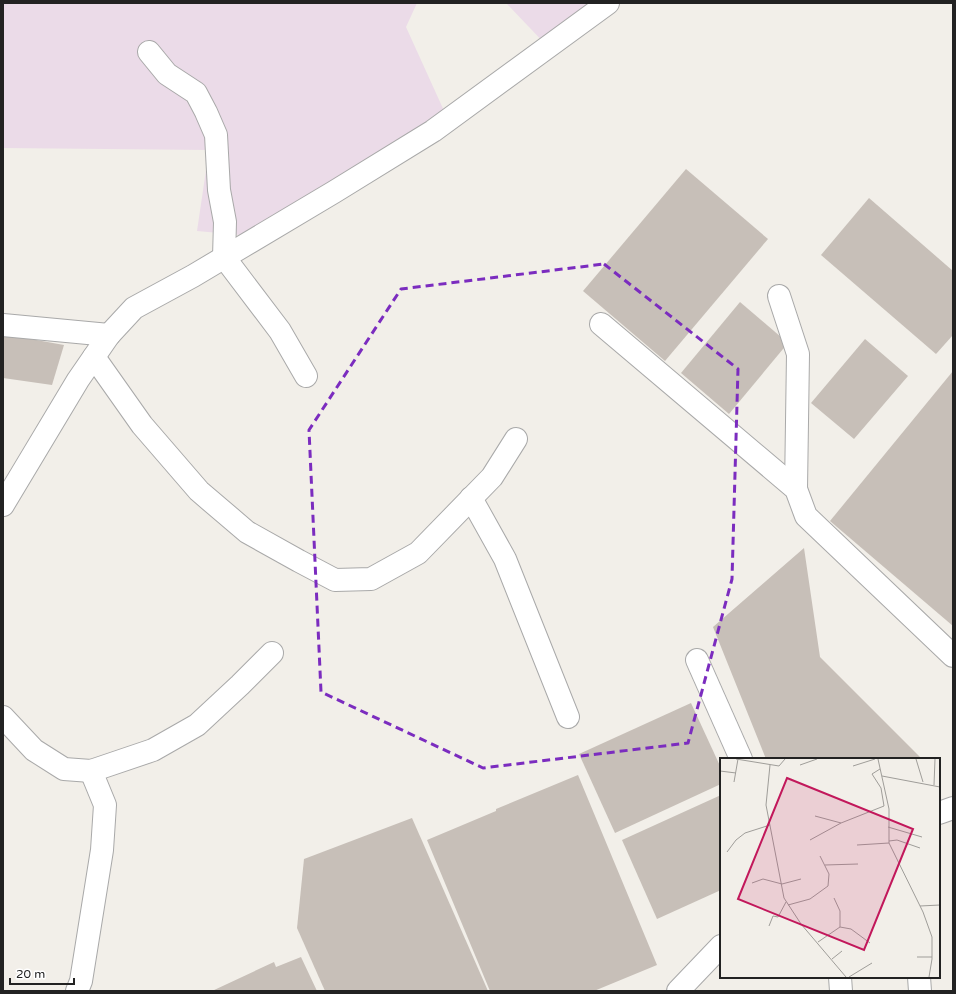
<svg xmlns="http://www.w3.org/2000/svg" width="956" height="994" viewBox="0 0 956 994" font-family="'Varela Round',sans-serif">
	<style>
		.industrial { fill: #ebdbe8 }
		.building { fill: #c7bfb8 }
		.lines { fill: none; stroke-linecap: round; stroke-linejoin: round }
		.minor-casing { stroke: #a9a9a9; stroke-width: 24 }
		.minor { stroke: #fff; stroke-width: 22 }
		.marked { fill: none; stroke: #7b2cbf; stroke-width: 3; stroke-dasharray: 8 5; stroke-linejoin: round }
		.inset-road { fill: none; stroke: #9f9d99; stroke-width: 1 }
		.view { fill: #c2185b; fill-opacity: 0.15; stroke: #c2185b; stroke-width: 2 }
		.inset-edge { fill: none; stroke: #222; stroke-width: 2 }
	</style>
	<rect width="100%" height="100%" fill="#f2efe9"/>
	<g class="industrial">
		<path d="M3 3H417L406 27 450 124 252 236 197 231 209 150 3 148Z"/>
		<path d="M506 3H614L549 48Z"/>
	</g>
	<g class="building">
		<path d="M686 169 768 239 665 361 583 291Z"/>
		<path d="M869 198 953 271V335L936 354 821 255Z"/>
		<path d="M740 302 788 343 729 414 681 373Z"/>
		<path d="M3 334 64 345 52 385 3 378Z"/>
		<path d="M865 339 908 376 854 439 811 403Z"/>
		<path d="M953 371V626L830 521Z"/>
		<path d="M804 548 820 657 922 759H766L713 627Z"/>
		<path d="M691 703 721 768V784L615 833 579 754Z"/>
		<path d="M578 775 657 965 594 991H490L427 840 496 811V809Z"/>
		<path d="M721 795V890L657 919 622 840Z"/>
		<path d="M412 818 488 991H325L297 928 304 859Z"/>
		<path d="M301 957 317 991H212L274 962 276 967Z"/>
	</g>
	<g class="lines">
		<g class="minor-casing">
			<g id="minor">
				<path d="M149 52 167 74 196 93 206 112 216 135 219 190 225 222 224 257 280 331 306 376"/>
				<path d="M779 296 798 354 796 489"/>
				<path d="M601 324 796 489 806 516 953 656"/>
				<path d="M3 325 109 335"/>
				<path d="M94 357 142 425 199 491 247 532 299 561 335 580 371 579 418 553 492 477 516 439"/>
				<path d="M471 498 505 559 568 717"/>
				<path d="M3 505 78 380 109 335 134 308 193 276 334 192 433 131 608 3"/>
				<path d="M697 660 741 759"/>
				<path d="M3 717 34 750 64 769 91 771 153 750 197 725 240 685 272 653"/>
				<path d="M939 813 953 808"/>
				<path d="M840 977 841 991"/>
				<path d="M919 977 920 991"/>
				<path d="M77 991 81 981 102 850 105 805 91 771"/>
				<path d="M678 991 721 946"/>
			</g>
		</g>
		<use href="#minor" class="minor"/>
	</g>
	<path class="marked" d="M604 264 738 369 732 579 688 743 483 768 321 692 309 430 401 289Z"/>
	<g transform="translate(720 758)">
		<rect width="220" height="220" fill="#f2efe9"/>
		<path class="inset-road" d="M16 1 59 8 65 1M158 1 169 51V85L203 154 212 179V201L209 219M196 1 203 24M50 7 46 47 64 140 81 166 126 219M80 7 97 1M133 8 155 1M0 13 16 15M162 18 220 29M14 24 18 1M214 27 215 1M95 58 121 65M168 69 202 79M90 82 121 65 164 48 161 30 152 16 160 11M169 83 177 82 200 90M137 87 169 85M7 94 16 82 25 75 50 67M105 107 138 106M32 125 43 121 62 126 81 121M68 147 90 141 108 128 109 116 100 98M200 148 220 147M49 168 53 158 58 159 66 144M120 169 131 171 150 185M98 184 120 169V153L114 140M197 199H212M112 201 122 193M129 219 152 205"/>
		<path class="view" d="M67 20 193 71 144 192 18 141Z"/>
		<rect width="220" height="220" class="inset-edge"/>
	</g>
	<rect width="956" height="994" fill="none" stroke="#222222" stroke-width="8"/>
	<path d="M10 978v6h64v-6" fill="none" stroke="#222222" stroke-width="2"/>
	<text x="16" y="978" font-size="12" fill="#222222" stroke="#ffffff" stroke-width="3" paint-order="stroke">20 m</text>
</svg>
